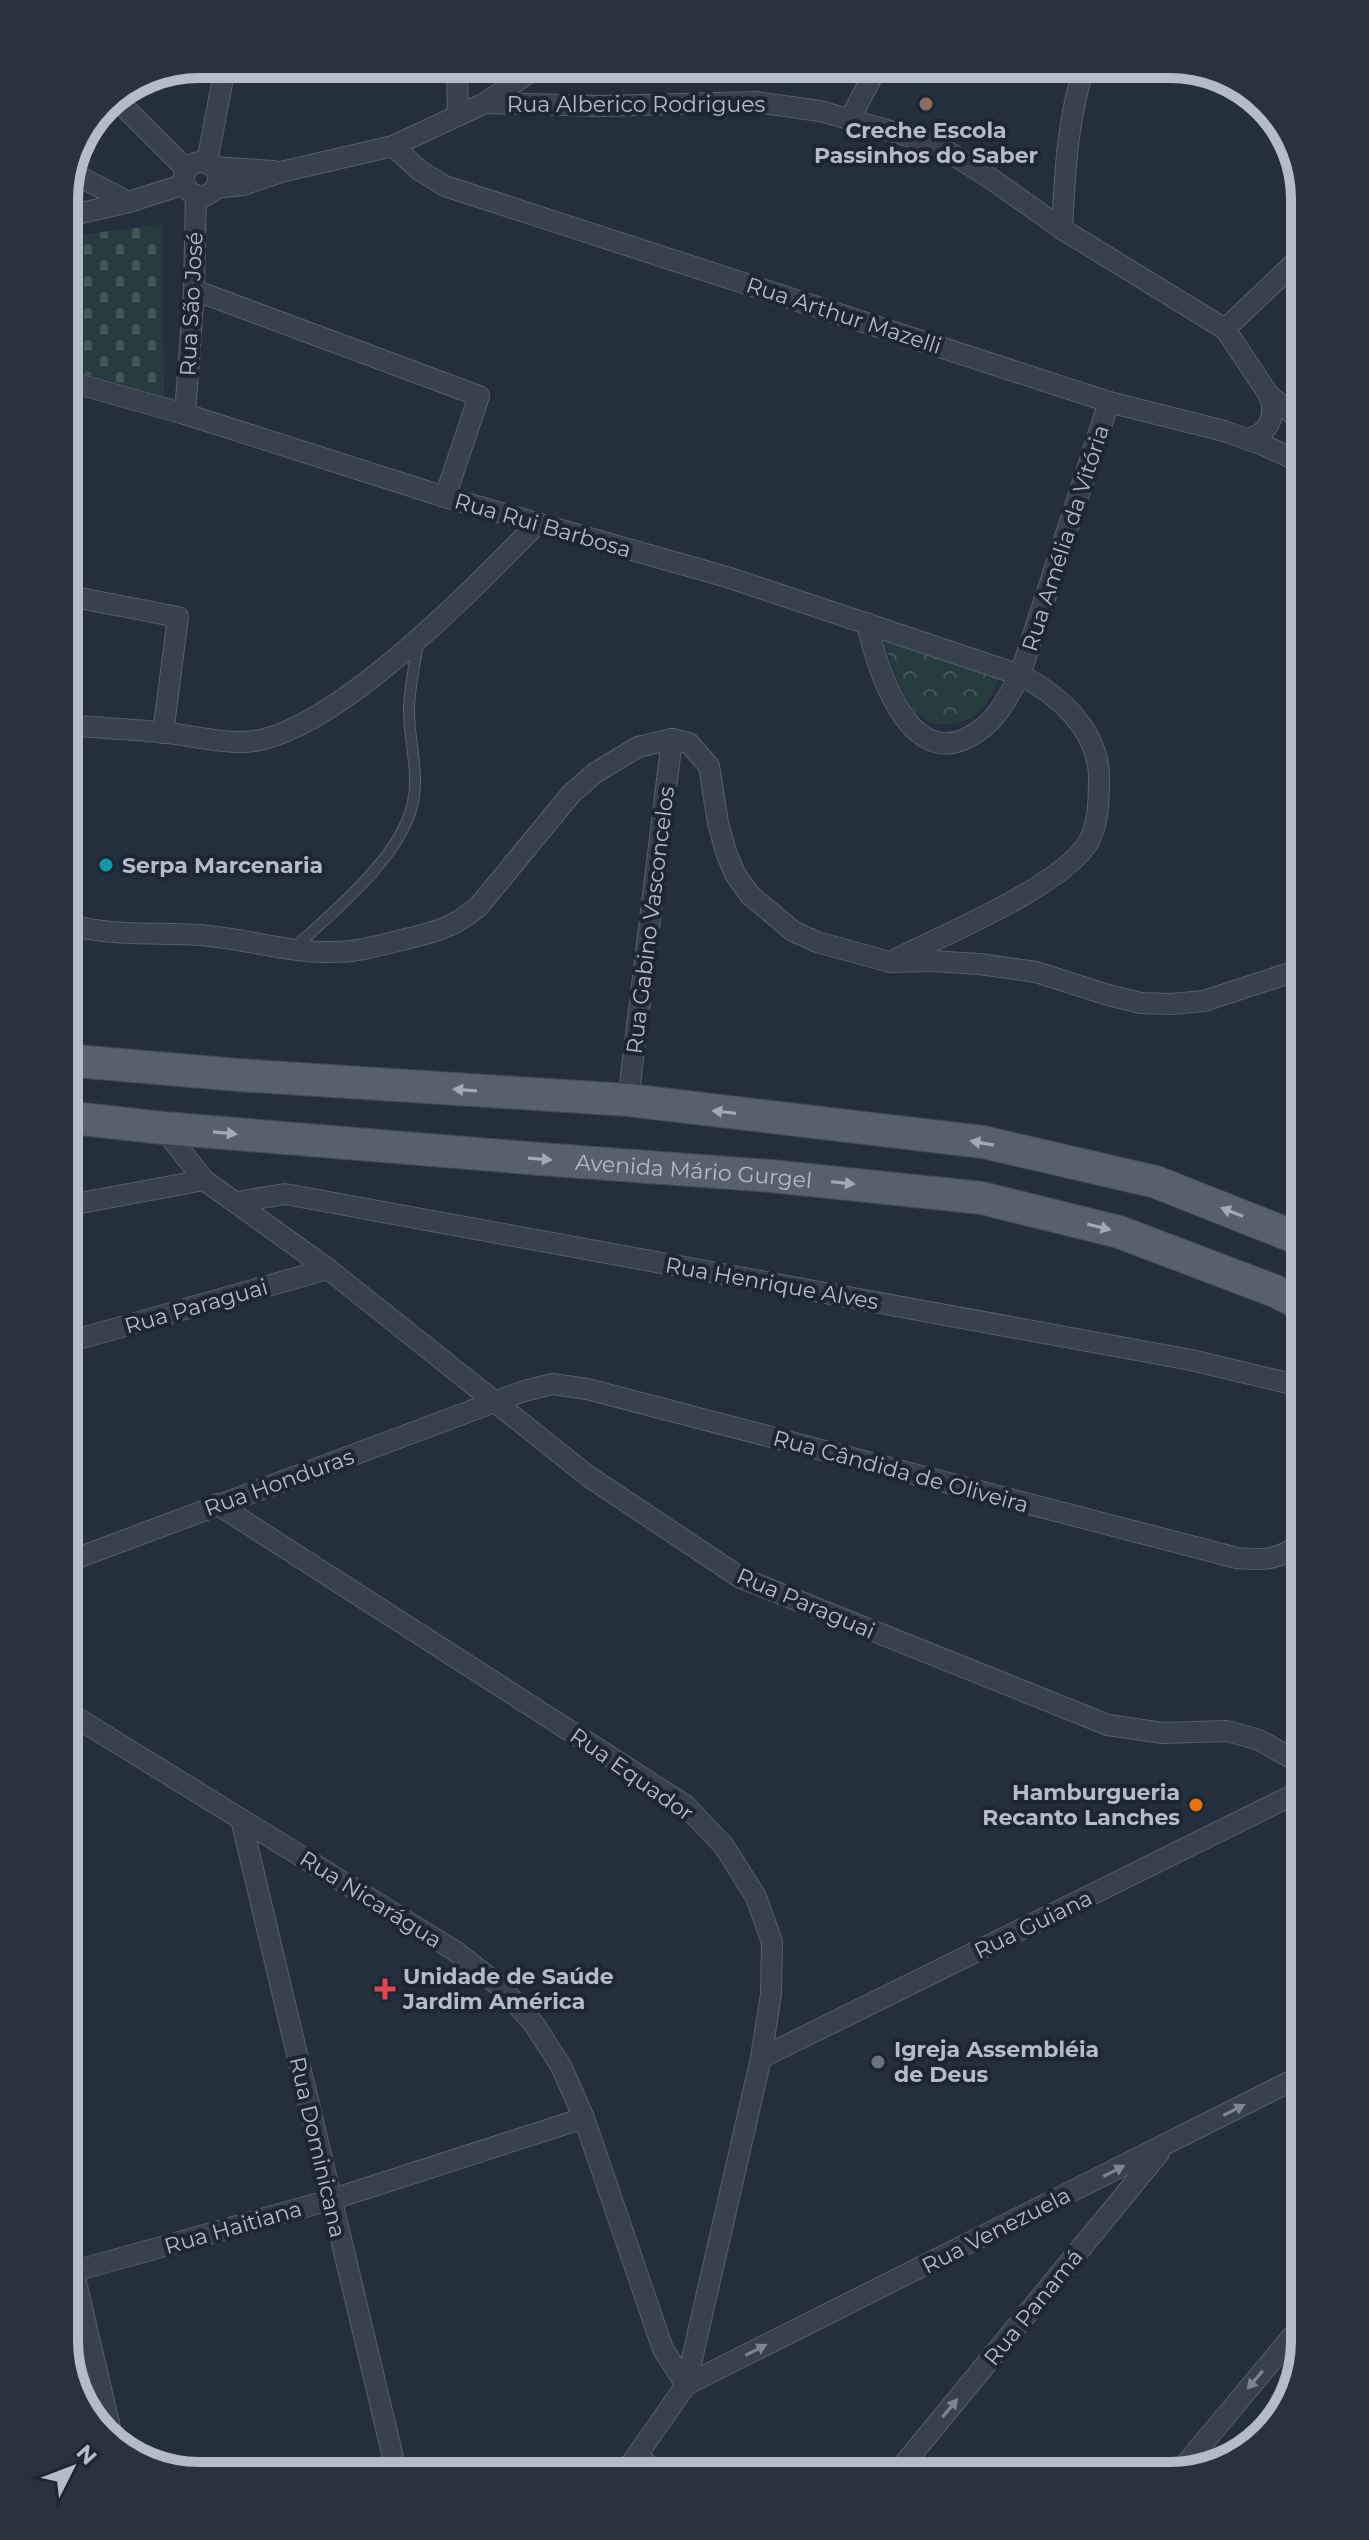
<svg xmlns="http://www.w3.org/2000/svg" width="1369" height="2540" viewBox="0 0 1369 2540" font-family="Montserrat,sans-serif">
	<style>
		.cemetery { fill: url(#cemetery-stones) }
		.park { fill: url(#park-crowns) }
		.lines { fill: none; stroke-linecap: round; stroke-linejoin: round }
		.lane-casing { stroke: #565f6c; stroke-width: 12 }
		.street-casing { stroke: #565f6c; stroke-width: 22 }
		.primary-casing { stroke: #414a57; stroke-width: 34 }
		.lane { stroke: #38414e; stroke-width: 10 }
		.street { stroke: #38414e; stroke-width: 20 }
		.primary { stroke: #56606e; stroke-width: 32 }
		.oneway { fill: #a1aab7 }
		.oneway2 { fill: #7c8592 }
		.education-dot { fill: #8d6e63; stroke: #1d2633; stroke-width: 3 }
		.culture-dot { fill: #0f9aa8; stroke: #1d2633; stroke-width: 3 }
		.food-dot { fill: #e8710a; stroke: #1d2633; stroke-width: 3 }
		.health-dot { fill: #e0444e; stroke: #1d2633; stroke-width: 3 }
		.worship-dot { fill: #6b7280; stroke: #1d2633; stroke-width: 3 }
		.labels { text-anchor: middle; stroke-width: 8; stroke-linejoin: round; paint-order: stroke }
		.street-label { font-size: 22px; fill: #b4bcc9; stroke: #1d2633 }
		.poi-label { font-size: 22px; font-weight: bold; fill: #b4bcc9; stroke: #1d2633; text-anchor: start }
		.rim { fill: none; stroke: #b4bcc9; stroke-width: 10 }
	</style>
	<defs>
		<pattern id="cemetery-stones" width="16" height="16" patternUnits="userSpaceOnUse" patternTransform="scale(2)"><rect width="16" height="16" fill="#263c3f"/><path d="M2 7V4a2 2 0 0 1 4 0v3zM10 15v-3a2 2 0 0 1 4 0v3z" fill="#435659"/></pattern>
		<pattern id="park-crowns" width="20" height="18" patternUnits="userSpaceOnUse" patternTransform="scale(2)"><rect width="20" height="18" fill="#263c3f"/><path d="M2 6a3 3 0 1 1 6 0M12 15a3 3 0 1 1 6 0" fill="none" stroke="#435659"/></pattern>
	</defs>
	<rect width="100%" height="100%" fill="#242f3e"/>
	<path class="cemetery" d="M162 224 164 396 64 368V237Z"/>
	<path class="park" d="M884 639 998 678C992 697 984 714 964 721 910 740 896 678 884 639Z"/>
	<g class="lines">
		<g class="lane-casing">
			<path id="lane" d="M293 949C333 912 407 853 414 796 418 768 409 739 409 710 409 688 415 665 418 643"/>
		</g>
		<g class="street-casing">
			<g id="street">
				<path d="M457 71 458 116"/>
				<path d="M114 97 187 170"/>
				<path d="M485 103 602 106 756 102 820 111 936 144 993 180 1062 229 1225 329 1269 395 1305 424"/>
				<path d="M850 119 877 67"/>
				<path d="M393 146 419 170 445 186 1109 402 1224 431 1263 445 1305 464"/>
				<path d="M207 162 224 73"/>
				<circle cx="201" cy="179" r="17"/>
				<path d="M213 167 273 171"/>
				<path d="M72 173 129 202"/>
				<path d="M216 188 243 185 281 172 393 146 485 103 533 70"/>
				<path d="M64 217 129 202 185 184"/>
				<path d="M1062 229C1065 174 1067 118 1085 65"/>
				<path d="M194 290 479 396 445 497"/>
				<path d="M1225 329 1305 253"/>
				<path d="M64 380 185 414 445 497 727 577 1020 675C1059 695 1097 729 1099 775 1099 797 1099 822 1089 841 1066 884 944 935 898 958"/>
				<path d="M185 414 194 290 196 195"/>
				<path d="M1247 439C1269 434 1277 416 1269 395"/>
				<path d="M64 595 178 617 163 733"/>
				<path d="M867 623C876 664 906 766 965 739 978 733 990 723 998 712 1007 700 1013 687 1020 675L1109 402"/>
				<path d="M64 725C99 728 134 729 168 733 192 736 217 742 241 742 326 743 478 584 537 524"/>
				<path d="M64 923C108 937 154 932 199 935 244 938 287 953 333 952 358 952 382 945 406 939 436 932 454 927 478 907L572 793 595 773 638 747 672 739 689 743 709 766 718 823 726 852 735 874 750 895 793 931 817 942 890 962 932 961 979 964 1036 972 1108 995 1141 1003 1170 1004 1204 1001 1305 968"/>
				<path d="M628 1100 672 739"/>
				<path d="M204 1180 328 1269 588 1476 741 1578 1108 1725 1163 1733 1227 1731 1259 1740 1293 1759 1305 1775"/>
				<path d="M238 1202 285 1194 1191 1360 1305 1387"/>
				<path d="M64 1206 204 1180 163 1128"/>
				<path d="M64 1343 328 1269"/>
				<path d="M217 1504 685 1805 724 1846 756 1897 772 1942 771 1994 761 2058 686 2385 626 2471"/>
				<path d="M64 1563 524 1391 553 1384 587 1389 1237 1558C1268 1561 1280 1559 1305 1541"/>
				<path d="M64 1710 455 1951 502 1988 534 2024 561 2066 584 2118 663 2349 686 2385"/>
				<path d="M241 1819 397 2474"/>
				<path d="M761 2058 1305 1789"/>
				<path d="M64 2231 113 2440"/>
				<path d="M64 2274 330 2200 584 2118"/>
				<path d="M686 2385 1305 2074"/>
				<path d="M637 2455 655 2471"/>
				<path d="M1184 2466 1305 2321"/>
				<path d="M900 2469 1159 2153"/>
			</g>
		</g>
		<g class="primary-casing">
			<g id="primary">
				<path d="M64 1060 238 1075 628 1100 983 1142 1156 1182 1305 1241"/>
				<path id="s1" d="M64 1117 163 1128 540 1159 771 1176 982 1198 1119 1232 1275 1291 1305 1306"/>
			</g>
		</g>
		<use href="#lane" class="lane"/>
		<use href="#street" class="street"/>
		<use href="#primary" class="primary"/>
	</g>
	<defs><path id="oneway-solid" d="M-6-.8H1V-3.2L6.5 0L1 3.2V.8H-6Z" transform="scale(2)"/></defs>
	<g class="oneway">
		<use href="#oneway-solid" transform="translate(465 1090) rotate(-176)"/>
		<use href="#oneway-solid" transform="translate(724 1112) rotate(-173)"/>
		<use href="#oneway-solid" transform="translate(225 1133) rotate(5)"/>
		<use href="#oneway-solid" transform="translate(982 1143) rotate(-170)"/>
		<use href="#oneway-solid" transform="translate(540 1159) rotate(4)"/>
		<use href="#oneway-solid" transform="translate(843 1183) rotate(6)"/>
		<use href="#oneway-solid" transform="translate(1232 1212) rotate(-159)"/>
		<use href="#oneway-solid" transform="translate(1099 1227) rotate(14)"/>
	</g>
	<g class="oneway2">
		<use href="#oneway-solid" transform="translate(1234 2110) rotate(-27)"/>
		<use href="#oneway-solid" transform="translate(1114 2171) rotate(-27)"/>
		<use href="#oneway-solid" transform="translate(756 2350) rotate(-27)"/>
		<use href="#oneway-solid" transform="translate(1255 2380) rotate(130)"/>
		<use href="#oneway-solid" transform="translate(950 2408) rotate(-51)"/>
	</g>
	<circle class="education-dot" cx="926" cy="104" r="8"/>
	<circle class="culture-dot" cx="106" cy="865" r="8"/>
	<circle class="food-dot" cx="1196" cy="1805" r="8"/>
	<path class="health-dot" d="M381 1977h8v8h8v8h-8v8h-8v-8h-8v-8h8z"/>
	<circle class="worship-dot" cx="878" cy="2062" r="8"/>
	<g class="labels">
		<g class="street-label">
			<text x="636" y="112">Rua Alberico Rodrigues</text>
			<text transform="translate(191 304) rotate(-87)" y="8">Rua São José</text>
			<text transform="translate(844 315) rotate(18)" y="8">Rua Arthur Mazelli</text>
			<text transform="translate(543 525) rotate(16)" y="8">Rua Rui Barbosa</text>
			<text transform="translate(1065 538) rotate(-72)" y="8">Rua Amélia da Vitória</text>
			<text transform="translate(650 920) rotate(-83)" y="8">Rua Gabino Vasconcelos</text>
			<text dy="8" stroke="none"><textPath href="#s1" startOffset="632">Avenida Mário Gurgel</textPath></text>
			<text transform="translate(772 1283) rotate(10)" y="8">Rua Henrique Alves</text>
			<text transform="translate(196 1306) rotate(-16)" y="8">Rua Paraguai</text>
			<text transform="translate(901 1471) rotate(15)" y="8">Rua Cândida de Oliveira</text>
			<text transform="translate(279 1482) rotate(-20)" y="8">Rua Honduras</text>
			<text transform="translate(806 1603) rotate(23)" y="8">Rua Paraguai</text>
			<text transform="translate(632 1774) rotate(35)" y="8">Rua Equador</text>
			<text transform="translate(371 1899) rotate(32)" y="8">Rua Nicarágua</text>
			<text transform="translate(1033 1924) rotate(-26)" y="8">Rua Guiana</text>
			<text transform="translate(318 2147) rotate(77)" y="8">Rua Dominicana</text>
			<text transform="translate(233 2227) rotate(-16)" y="8">Rua Haitiana</text>
			<text transform="translate(996 2230) rotate(-27)" y="8">Rua Venezuela</text>
			<text transform="translate(1033 2307) rotate(-51)" y="8">Rua Panamá</text>
		</g>
		<g class="poi-label">
			<text x="926" y="138" text-anchor="middle">Creche Escola<tspan x="926" dy="25">Passinhos do Saber</tspan></text>
			<text x="122" y="873">Serpa Marcenaria</text>
			<text x="1180" y="1800" text-anchor="end">Hamburgueria<tspan x="1180" dy="25">Recanto Lanches</tspan></text>
			<text x="403" y="1984">Unidade de Saúde<tspan x="403" dy="25">Jardim América</tspan></text>
			<text x="894" y="2057">Igreja Assembléia<tspan x="894" dy="25">de Deus</tspan></text>
		</g>
	</g>
	<path d="M0 0H1369V2540H0ZM199 78H1170A121 121 0 0 1 1291 199V2341A121 121 0 0 1 1170 2462H199A121 121 0 0 1 78 2341V199A121 121 0 0 1 199 78Z" fill="#29323f" fill-rule="evenodd"/>
	<path class="rim" d="M199 78H1170A121 121 0 0 1 1291 199V2341A121 121 0 0 1 1170 2462H199A121 121 0 0 1 78 2341V199A121 121 0 0 1 199 78Z"/>
	<g transform="translate(72 2468) rotate(48)" stroke="#1d2633" stroke-width="6" paint-order="stroke">
	<path d="M0-6L14 30L0 20L-14 30Z" fill="#b4bcc9"/>
	<text y="-12" font-size="22" font-weight="bold" text-anchor="middle" fill="#b4bcc9">N</text>
	</g>
</svg>
